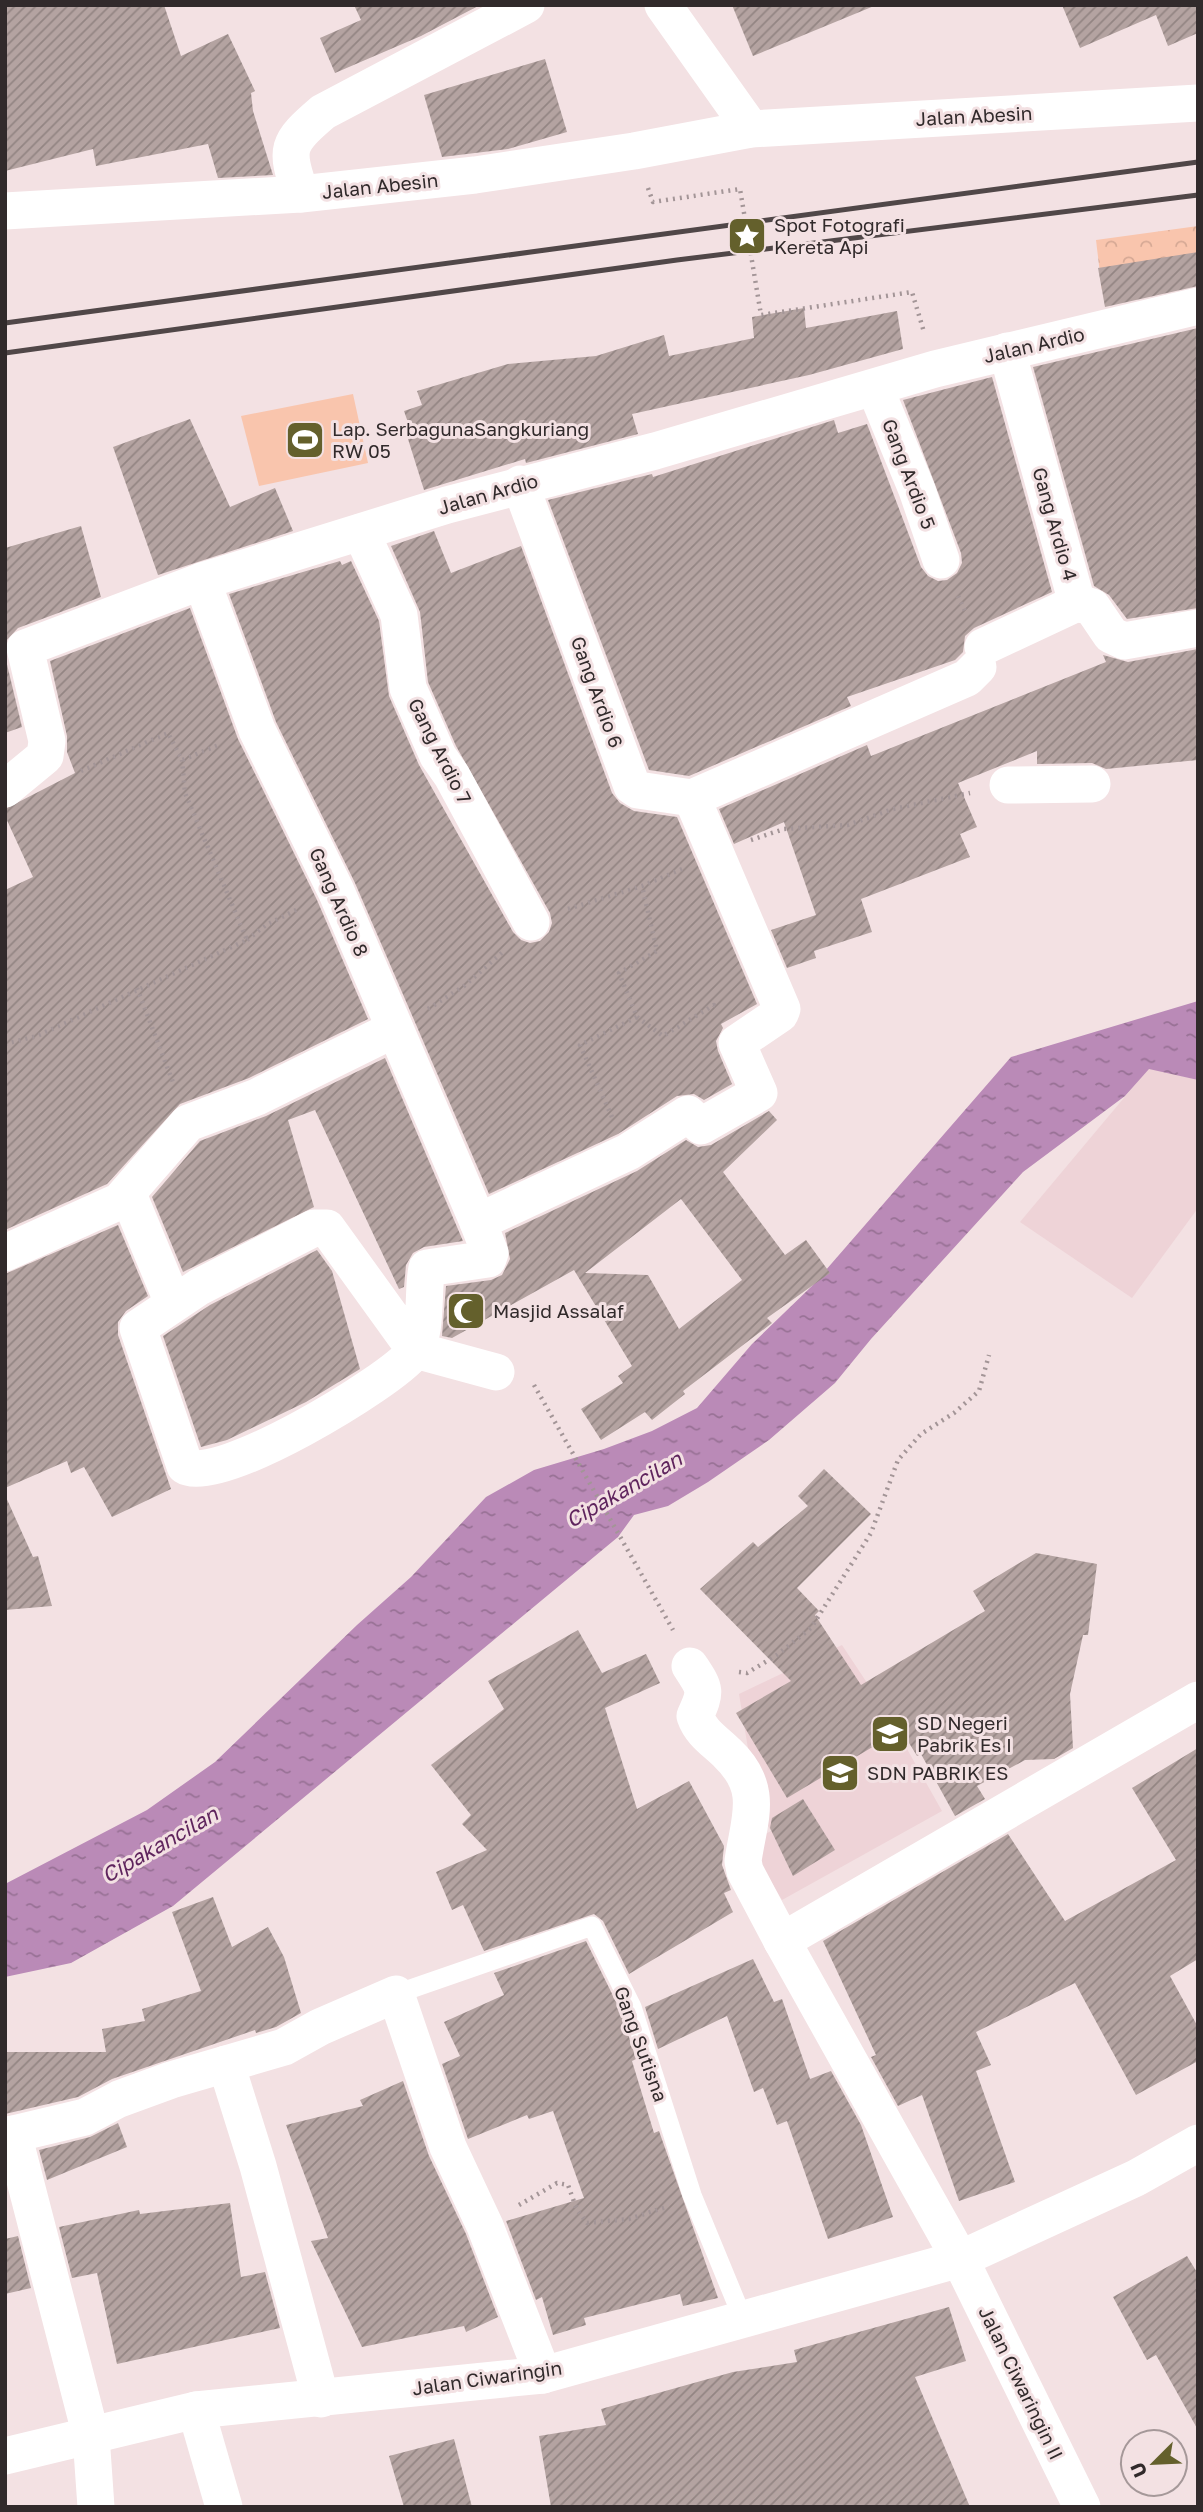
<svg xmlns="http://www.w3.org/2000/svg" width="1203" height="2512" viewBox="0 0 1203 2512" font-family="'Golos Text',sans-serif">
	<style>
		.built { fill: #eed3d7 }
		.forest { fill: url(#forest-crowns) }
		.pitch { fill: #f9c5ad }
		.water { fill: url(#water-ripples) }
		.building { fill: url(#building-hatch); fill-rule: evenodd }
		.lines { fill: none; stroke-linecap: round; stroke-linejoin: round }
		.path { stroke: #a39597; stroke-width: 4.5; stroke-dasharray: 2 5; stroke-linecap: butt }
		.service { stroke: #fff; stroke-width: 19 }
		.minor { stroke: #fff; stroke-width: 37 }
		.rail { stroke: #504748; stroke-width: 5 }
		.labels { text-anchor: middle; stroke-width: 6; stroke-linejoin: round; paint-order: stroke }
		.street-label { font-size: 19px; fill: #312a2b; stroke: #f3e1e3 }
		.poi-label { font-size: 19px; fill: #312a2b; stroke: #f3e1e3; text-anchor: start }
		.water-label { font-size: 21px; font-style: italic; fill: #5f245d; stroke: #f3e1e3 }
	</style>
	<defs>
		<pattern id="forest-crowns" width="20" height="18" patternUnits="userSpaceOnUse" patternTransform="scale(1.75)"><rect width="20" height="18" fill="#f9c5ad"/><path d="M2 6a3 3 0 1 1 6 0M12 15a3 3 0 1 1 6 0" fill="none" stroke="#d6a995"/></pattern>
		<pattern id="water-ripples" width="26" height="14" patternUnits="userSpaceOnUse" patternTransform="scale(1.75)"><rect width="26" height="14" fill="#ba8ab7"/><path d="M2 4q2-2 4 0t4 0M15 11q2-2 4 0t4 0" fill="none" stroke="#987195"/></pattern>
		<pattern id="building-hatch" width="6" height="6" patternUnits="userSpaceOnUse" patternTransform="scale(1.75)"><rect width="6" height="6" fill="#b4a3a1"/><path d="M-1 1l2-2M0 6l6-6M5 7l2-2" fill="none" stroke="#938583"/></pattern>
	</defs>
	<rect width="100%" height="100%" fill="#f3e1e3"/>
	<g class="built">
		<path d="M1149 1068 1198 1080V1208L1132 1298 1020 1222Z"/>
		<path d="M842 1645 885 1710 942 1811 782 1900 748 1843 771 1831 758 1809 739 1694Z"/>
	</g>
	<path class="forest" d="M1198 226V277L1102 290 1096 240Z"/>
	<path class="pitch" d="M353 394 368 463 259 486 241 416Z"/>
	<path class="water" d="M1198 1001V1080L1149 1069 1125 1096 1023 1172 871 1339 835 1383 769 1440 708 1482 668 1506 634 1515 618 1537 173 1906 71 1963 5 1977V1884L147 1810 215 1762 357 1625 411 1577 486 1497 534 1470 604 1449 652 1431 697 1408 752 1344 812 1286 1011 1057Z"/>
	<g class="building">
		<path d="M5 5H164L181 56 228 34 255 91 251 93 253 111 273 175 218 178 208 144 96 166 93 149 5 171Z"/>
		<path d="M354 5H480L421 36 335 73 320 38 361 20Z"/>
		<path d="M732 5H874V6L753 56Z"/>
		<path d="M1062 5H1198V33L1168 46 1156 15 1080 48Z"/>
		<path d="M545 59 567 132 508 149 442 157 424 95Z"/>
		<path d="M1198 252V286L1105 307 1098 268Z"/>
		<path d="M804 308 806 328 897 311 903 349 809 375 632 414 638 434 526 463 525 459 424 490 408 439 413 437 404 411 422 405 417 391 508 364 596 356 664 335 669 356 754 338 752 317Z"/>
		<path d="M1198 328V608L1127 619 1109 595 1094 586 1033 367Z"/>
		<path d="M992 377 1052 592 974 628 965 636 963 652 955 660 847 697 851 706 689 776 649 770 548 500 652 474 653 477 834 420 838 433 867 424 921 567 928 576 938 581 947 580 957 573 962 563 961 553 903 400Z"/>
		<path d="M190 419 230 507 275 488 293 531 158 575 113 447Z"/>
		<path d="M81 526 101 597 18 628 5 642V548Z"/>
		<path d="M434 531 451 573 521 546 612 793 620 803 634 811 677 817 757 1004 721 1024 723 1028 716 1041 718 1051 732 1084 704 1100 694 1094 677 1096 618 1134 489 1194 355 883 276 722 229 594 340 561 342 565 351 561 379 621 389 696 419 765 513 932 521 940 530 943 540 941 549 932 552 923 550 913 456 746 428 682 420 612 391 546Z"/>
		<path d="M190 608 238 739 317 900 368 1019 249 1078 180 1104 107 1184 5 1230V890L33 877 5 816V809L75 773 67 752V736L50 661Z"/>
		<path d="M1198 649V760L1106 769 1092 763 1037 764V751L958 783 977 827 960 834 970 857 861 899 872 932 814 951 816 958 787 968 771 930 816 915 784 822 734 844 719 809 867 745 871 756 1106 662 1103 655 1128 662Z"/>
		<path d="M5 656 22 727 5 733Z"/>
		<path d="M385 1058 463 1241 424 1247 413 1253 406 1265 404 1287 399 1289 315 1110 288 1120 314 1207 183 1272 152 1197 200 1141 266 1116Z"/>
		<path d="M769 1111 777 1120 723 1172 785 1255 806 1240 830 1273 767 1318 772 1323 683 1391 685 1394 652 1420 645 1412 601 1440 581 1409 623 1383 618 1376 632 1366 574 1270 452 1338 442 1336 446 1286 491 1280 502 1275 510 1259 505 1233 637 1171 686 1140 698 1147 711 1145ZM681 1199 742 1280 679 1329 648 1275 585 1273Z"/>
		<path d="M118 1225 148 1296 126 1311 118 1322V1335L171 1489 112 1517 84 1467 71 1473 67 1461 5 1488V1274Z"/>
		<path d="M317 1250 332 1271 360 1369 306 1402 227 1440 201 1447 163 1336 210 1305Z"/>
		<path d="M824 1469 871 1514 797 1588 819 1611 815 1615 861 1685 985 1611 973 1591 1036 1553 1097 1564 1088 1635H1083L1070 1694 1073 1748 1054 1759 1025 1760 977 1786 985 1799 955 1816 921 1754 917 1756 901 1730 787 1798 736 1713 791 1681 700 1589 753 1542 758 1547 808 1506 798 1496Z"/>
		<path d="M5 1495 33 1557 38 1556 52 1606 5 1610Z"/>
		<path d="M578 1630 602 1673 646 1654 660 1683 605 1708 637 1809 689 1781 724 1846 722 1865 731 1890 724 1893 733 1912 629 1974 603 1921 594 1914 484 1951 463 1905 452 1910 436 1872 487 1850 462 1824 471 1815 431 1765 504 1709 488 1681Z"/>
		<path d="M1198 1748V1959L1170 1976 1198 2027V2061L1136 2095 1075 1983 976 2032 991 2065 976 2071 1015 2182 959 2201 922 2095 898 2106 871 2057 876 2055 823 1941 1008 1834 1065 1921 1176 1860 1132 1788Z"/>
		<path d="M803 1799 835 1850 793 1876 770 1828 772 1818Z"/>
		<path d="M213 1897 232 1947 268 1927 284 1957 301 2013 276 2027 256 2033 255 2030 112 2079 78 2097 5 2114V2052H106L102 2029 145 2021 142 2009 201 1991 172 1912Z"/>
		<path d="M586 1941 621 2012 636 2059 632 2061 654 2133 659 2131 718 2298 683 2306 680 2294 584 2318 586 2325 553 2335 542 2297 536 2300 506 2221 584 2198 553 2111 529 2119 527 2115 468 2139 442 2064 460 2056 444 2022 504 1995 494 1973Z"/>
		<path d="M753 1959 774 2002 782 1999 810 2079 831 2071 861 2125 893 2217 828 2239 787 2121 777 2125 763 2088 754 2092 727 2016 658 2049 645 2007Z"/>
		<path d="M403 2081 429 2156 466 2234 498 2317 466 2332 464 2326 362 2347 311 2241 328 2238 286 2125 363 2106 360 2100Z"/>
		<path d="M118 2123 127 2147 47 2180 39 2150 90 2137Z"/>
		<path d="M230 2203 241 2277 265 2272 280 2328 117 2364 97 2273 72 2278 59 2227 139 2210 140 2214Z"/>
		<path d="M18 2236 31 2288 5 2294V2239Z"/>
		<path d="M1187 2256 1198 2274V2430L1156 2355 1147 2360 1113 2297Z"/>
		<path d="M949 2307 966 2361 915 2377 970 2507H551L539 2436 606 2425 601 2409 733 2372 797 2362 794 2350Z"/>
		<path d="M454 2439 472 2507H404L389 2456Z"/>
	</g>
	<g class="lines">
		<g class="path">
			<path d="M648 188 653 202 740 189 761 315 912 292 924 332"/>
			<path d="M958 596 966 613"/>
			<path d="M81 771 168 733 182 760 221 744"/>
			<path d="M751 840 784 829 848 825 893 809 970 793"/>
			<path d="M568 909 642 886 682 869"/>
			<path d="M247 940 266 925 300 908"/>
			<path d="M137 988 174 1085"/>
			<path d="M428 1009 464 986 504 951"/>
			<path d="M637 1017 663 1036 714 1005 717 1010"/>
			<path d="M5 1044 37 1036 247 940 185 793 182 760"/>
			<path d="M612 1117 580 1045 637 1017 619 973 657 951 642 886"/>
			<path d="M534 1385 673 1630"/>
			<path d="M739 1672 747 1673 777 1655 811 1628 871 1533 898 1460 921 1434 954 1413 979 1391 989 1355"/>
			<path d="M519 2205 557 2183 568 2185 577 2210 587 2223 629 2219 666 2207"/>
		</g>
		<path class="service" d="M396 1994 592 1926 632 2007 692 2195 743 2319"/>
		<g class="minor">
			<path d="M663 5 751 129"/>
			<path d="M301 194C284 148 287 143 323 112L526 5"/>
			<path d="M5 211 301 194 475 175 634 151 751 129 1198 103"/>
			<path d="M1007 351 1077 603 1092 607 1111 635 1124 641 1198 628"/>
			<path d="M875 388 917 490 941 560"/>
			<path d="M361 532 399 615 408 688 438 756 452 776 531 922"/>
			<path d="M202 581 257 730 336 891 478 1222"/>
			<path d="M983 647 1077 603"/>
			<path d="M1008 785 1092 784"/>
			<path d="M5 789 45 756 47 741 25 648 202 581 447 505 655 451 935 369 1198 306"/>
			<path d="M692 798 967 678 978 667"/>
			<path d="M128 1194 173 1303"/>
			<path d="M5 1253 120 1201 188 1123 257 1097 395 1029"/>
			<path d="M496 1372 415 1350 327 1228H314L199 1287 138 1328 185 1466C216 1487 390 1383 414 1352 428 1333 422 1289 427 1268L488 1259 490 1253 478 1222 628 1152 688 1114 701 1126 759 1093 737 1043 780 1014 782 1009 692 798 638 790 632 786 520 484"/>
			<path d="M690 1666C705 1689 707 1690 695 1716 701 1733 715 1741 727 1753 765 1789 749 1818 743 1861L745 1871 782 1941"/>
			<path d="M226 2064 258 2166 321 2399"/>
			<path d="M13 2134 91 2436 96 2507"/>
			<path d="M5 2136 85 2117 119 2099 171 2080 284 2047 320 2027 396 1994 448 2147 485 2226 543 2375"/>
			<path d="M196 2410 224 2507"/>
			<path d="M5 2456 196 2410 543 2375 960 2259 1136 2178 1198 2143"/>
			<path d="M1082 2507 960 2259 782 1941 1198 1700"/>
		</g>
		<g class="rail">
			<path d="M5 323 1198 162"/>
			<path d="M5 353 677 260 1198 195"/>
		</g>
	</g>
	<defs>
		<g id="sight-square" transform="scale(2.0125)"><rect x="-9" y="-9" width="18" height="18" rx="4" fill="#64602c" stroke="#f3e1e3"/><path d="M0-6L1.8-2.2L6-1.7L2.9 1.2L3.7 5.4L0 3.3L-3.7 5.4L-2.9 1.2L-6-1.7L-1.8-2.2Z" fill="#fff"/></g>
		<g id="stadium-square" transform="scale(2.0125)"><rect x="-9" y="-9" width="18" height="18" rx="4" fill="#64602c" stroke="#f3e1e3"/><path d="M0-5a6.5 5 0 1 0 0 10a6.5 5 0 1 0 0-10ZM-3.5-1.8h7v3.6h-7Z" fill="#fff"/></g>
		<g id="mosque-square" transform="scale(2.0125)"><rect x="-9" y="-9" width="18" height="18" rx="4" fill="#64602c" stroke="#f3e1e3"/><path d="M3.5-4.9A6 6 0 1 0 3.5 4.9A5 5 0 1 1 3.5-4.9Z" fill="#fff"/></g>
		<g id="school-square" transform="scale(2.0125)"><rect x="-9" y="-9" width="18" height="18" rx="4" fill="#64602c" stroke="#f3e1e3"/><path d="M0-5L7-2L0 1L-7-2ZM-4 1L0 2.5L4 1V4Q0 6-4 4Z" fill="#fff"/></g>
	</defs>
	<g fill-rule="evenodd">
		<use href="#sight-square" x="747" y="236"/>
		<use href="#stadium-square" x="305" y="440"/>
		<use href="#mosque-square" x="466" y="1311"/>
		<use href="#school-square" x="890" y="1734"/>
		<use href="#school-square" x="840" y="1773"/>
	</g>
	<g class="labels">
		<g class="street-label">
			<text transform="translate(974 116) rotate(-3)" y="7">Jalan Abesin</text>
			<text transform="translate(380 186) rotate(-6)" y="7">Jalan Abesin</text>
			<text transform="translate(1034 345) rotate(-13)" y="7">Jalan Ardio</text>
			<text transform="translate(909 474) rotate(69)" y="7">Gang Ardio 5</text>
			<text transform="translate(488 494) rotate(-16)" y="7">Jalan Ardio</text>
			<text transform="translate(1055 524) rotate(74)" y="7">Gang Ardio 4</text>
			<text transform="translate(597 692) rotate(70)" y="7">Gang Ardio 6</text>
			<text transform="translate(440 751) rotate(63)" y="7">Gang Ardio 7</text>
			<text transform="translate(339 902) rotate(66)" y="7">Gang Ardio 8</text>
			<text transform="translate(641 2044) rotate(70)" y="7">Gang Sutisna</text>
			<text transform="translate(487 2378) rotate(-8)" y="7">Jalan Ciwaringin</text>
			<text transform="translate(1021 2383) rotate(64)" y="7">Jalan Ciwaringin II</text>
		</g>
		<g class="poi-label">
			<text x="774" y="232">Spot Fotografi<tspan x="774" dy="22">Kereta Api</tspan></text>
			<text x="332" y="436">Lap. SerbagunaSangkuriang<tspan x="332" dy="22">RW 05</tspan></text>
			<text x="493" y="1318">Masjid Assalaf</text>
			<text x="917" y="1730">SD Negeri<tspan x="917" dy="22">Pabrik Es I</tspan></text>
			<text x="867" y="1780">SDN PABRIK ES</text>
		</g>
		<g class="water-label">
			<text transform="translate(624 1490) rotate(-30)" y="7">Cipakancilan</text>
			<text transform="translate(160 1845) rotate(-30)" y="7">Cipakancilan</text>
		</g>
	</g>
	<rect width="1203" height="2512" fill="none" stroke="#312a2b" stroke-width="14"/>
	<g transform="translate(1154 2463) rotate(246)"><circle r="33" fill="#f3e1e3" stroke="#a59899" stroke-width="2"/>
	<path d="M0-5L12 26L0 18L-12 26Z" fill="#64602c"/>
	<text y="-10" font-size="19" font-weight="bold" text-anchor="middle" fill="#312a2b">U</text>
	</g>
</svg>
